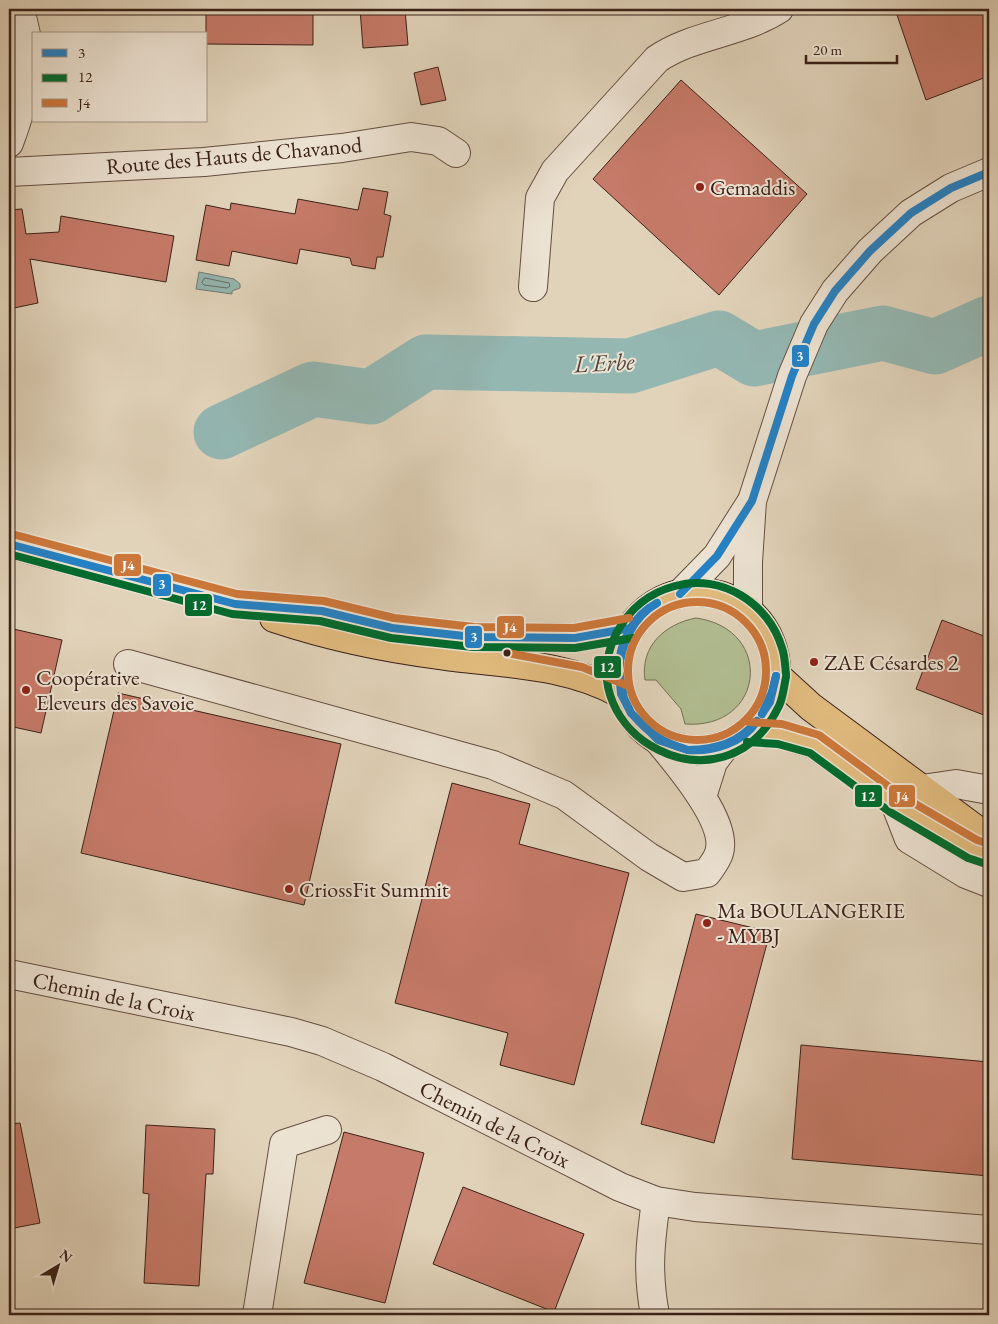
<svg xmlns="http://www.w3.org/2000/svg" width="998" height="1324" viewBox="0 0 998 1324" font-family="'EB Garamond',serif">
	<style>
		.green { fill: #b1bd91; stroke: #766f54 }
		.water { fill: #94b7b2; stroke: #707b74 }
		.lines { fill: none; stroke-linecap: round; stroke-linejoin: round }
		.shore { stroke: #686c65; stroke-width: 1 }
		.river { stroke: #94b7b2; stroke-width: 55 }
		.building { fill: #c67a69; stroke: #3b2118 }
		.minor-casing { stroke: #644e40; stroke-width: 30 }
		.major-casing { stroke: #3b2118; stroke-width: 30 }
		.minor { stroke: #ece2d2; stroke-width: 28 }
		.major { stroke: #e0ba7d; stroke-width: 28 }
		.bus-1-casing { stroke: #ece2d2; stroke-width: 11 }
		.bus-2-casing { stroke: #ece2d2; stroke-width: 11 }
		.bus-3-casing { stroke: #ece2d2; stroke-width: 11 }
		.bus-1 { stroke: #2581c4; stroke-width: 8 }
		.bus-2 { stroke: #006b2d; stroke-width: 8 }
		.bus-3 { stroke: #cc773a; stroke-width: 8 }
		.poi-dot { fill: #8f2418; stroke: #ece2d2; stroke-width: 2 }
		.bus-dot { fill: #3b2118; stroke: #ece2d2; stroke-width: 2 }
		.labels { text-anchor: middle; stroke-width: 4; stroke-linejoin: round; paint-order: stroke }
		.street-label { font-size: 22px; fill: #3b2118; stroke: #ece2d2 }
		.poi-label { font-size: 22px; fill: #3b2118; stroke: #ece2d2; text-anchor: start }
		.water-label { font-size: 24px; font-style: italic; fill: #51463e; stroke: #ece2d2 }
		.line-badge { stroke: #ece2d2; stroke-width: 2 }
		.badge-label { font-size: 14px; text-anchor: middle; font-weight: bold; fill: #fff }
	</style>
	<rect width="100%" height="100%" fill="#e1d3ba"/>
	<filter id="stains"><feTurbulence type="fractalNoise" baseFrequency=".004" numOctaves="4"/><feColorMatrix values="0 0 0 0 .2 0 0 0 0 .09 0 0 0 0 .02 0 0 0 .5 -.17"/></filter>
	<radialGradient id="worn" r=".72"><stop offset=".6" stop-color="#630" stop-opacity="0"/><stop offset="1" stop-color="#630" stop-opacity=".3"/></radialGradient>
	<path class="green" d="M696 618C775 629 765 730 685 724L681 709 656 680H645C640 646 665 624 696 618Z"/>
	<path class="water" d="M199 272 234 279 240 284V288L232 291V294L196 289Z"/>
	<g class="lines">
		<path class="shore" d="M205 278 229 283 230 286 227 288 204 285 202 283Z"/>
		<path class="river" d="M221 432 313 389 371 397 426 362 630 366 719 338 754 359 883 333 935 347 989 323"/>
	</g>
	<g class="building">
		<path d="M264 9H313V45L206 44V14Z"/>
		<path d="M360 9H405L408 45 363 48Z"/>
		<path d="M895 9H989V76L926 100Z"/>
		<path d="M438 67 446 100 421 105 414 73Z"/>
		<path d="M681 80 807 194 719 295 593 179Z"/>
		<path d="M363 188 388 192 384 214 391 216 383 257H377L375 269 352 265 350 258 300 249 297 264 232 251 229 266 196 260 206 205 230 210 231 203 295 214 298 199 358 210Z"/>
		<path d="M22 209 26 234 59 232 61 216 174 236 166 282 30 259 38 303 9 309V210Z"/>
		<path d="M942 620 989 638V717L916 689Z"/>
		<path d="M9 628 62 640 41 733 9 726Z"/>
		<path d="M118 693 341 744 304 905 81 853Z"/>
		<path d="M452 783 530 804 519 844 629 873 574 1085 500 1065 508 1033 395 1003Z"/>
		<path d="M696 914 770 932 714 1143 641 1124Z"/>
		<path d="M801 1045 989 1062V1176L792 1159Z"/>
		<path d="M20 1123 40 1223 9 1229V1124Z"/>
		<path d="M146 1125 215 1129 213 1174H206L199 1286 144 1283 149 1194 143 1193Z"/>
		<path d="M344 1132 424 1153 385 1303 304 1283Z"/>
		<path d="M463 1187 584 1234 554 1312 433 1264Z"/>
	</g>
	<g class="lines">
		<g class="minor-casing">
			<g id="minor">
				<path d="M9 143C26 97 37 57 19 9"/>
				<path d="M9 172 204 162 342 148 411 137 438 141 456 153"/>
				<path d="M533 287 540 198 555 171 657 59C694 34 742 33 779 9"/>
				<path d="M680 594 717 556 750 504"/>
				<path d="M748 611V562L752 501 792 376 814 324 835 291 870 251 911 213 951 188 989 172"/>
				<path d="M128 664 493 765 564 795 649 857 683 877 707 873C711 867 717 860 719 853 729 822 677 763 658 740"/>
				<path d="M922 789 956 784 989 790"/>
				<path d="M702 797 713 762 726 745"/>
				<path d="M895 803 909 839 966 874 989 883"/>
				<path d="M9 974 291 1032 322 1041 383 1067 620 1187 656 1201 695 1207 989 1230"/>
				<path d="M257 1315 284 1144 327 1130"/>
				<path d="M655 1315C647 1272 650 1244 656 1201"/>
			</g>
		</g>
		<g class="major-casing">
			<g id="major">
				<path d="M9 544 235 604 322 611 392 628 473 637 575 638 631 628"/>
				<circle cx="697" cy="671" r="79"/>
				<path d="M274 618C328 636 384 648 440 655 502 664 566 663 621 694"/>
				<path d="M776 675 811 707 989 839"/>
				<path d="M748 732 780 734 814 744 895 803 973 849 989 854"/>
			</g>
		</g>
		<use href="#minor" class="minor"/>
		<use href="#major" class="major"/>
		<g class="bus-1-casing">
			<g id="bus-1">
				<path d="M9 544 235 604 322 611 392 628 473 637 575 638 631 628"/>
				<path d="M680 594 717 556 752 501 792 376 814 324 835 291 870 251 911 213 951 188 989 172"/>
				<path d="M619 671 624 698 631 713"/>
				<path d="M619 671 621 694 631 713"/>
				<path d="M619 671C618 644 633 615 657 603"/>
				<path d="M619 671C621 644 633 617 657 603"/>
				<path d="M762 714 772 692 776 676"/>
				<path d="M762 714 770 702 776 676"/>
				<path d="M633 715C647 732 663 743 685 749"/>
				<path d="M633 715 658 740 685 749"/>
				<path d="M688 750C713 752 743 743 757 721"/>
				<path d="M688 750C717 749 738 743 757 721"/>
			</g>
		</g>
		<g class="bus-2-casing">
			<g id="bus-2">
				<path d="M9 554 232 614 320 621 391 638 473 647 575 648 633 638"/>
				<path d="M786 677C784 686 783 698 779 706 724 820 567 733 616 634 629 609 648 593 675 586 721 573 769 603 782 648 785 656 785 666 786 674"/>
				<path d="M747 742 778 744 810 753 890 812 968 858 986 864"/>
			</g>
		</g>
		<g class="bus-3-casing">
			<g id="bus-3">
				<path d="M12 534 237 594 324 601 394 618 474 627 574 628 629 618"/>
				<circle cx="697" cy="671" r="69"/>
				<path d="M507 653 582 667 626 685"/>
				<path d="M749 722 782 724 819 735 900 795 977 840 989 844"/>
			</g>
		</g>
		<use href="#bus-1" class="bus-1"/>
		<use href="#bus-2" class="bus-2"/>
		<use href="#bus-3" class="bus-3"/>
	</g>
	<g class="poi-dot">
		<circle cx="700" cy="187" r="5"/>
		<circle cx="814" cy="662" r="5"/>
		<circle cx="26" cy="690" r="5"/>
		<circle cx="289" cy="889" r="5"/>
		<circle cx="707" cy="923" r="5"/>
	</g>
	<circle class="bus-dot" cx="507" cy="653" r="4.5"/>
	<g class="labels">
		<g class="street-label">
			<text transform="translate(234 155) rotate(-5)" y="8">Route des Hauts de Chavanod</text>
			<text transform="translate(114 996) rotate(12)" y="8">Chemin de la Croix</text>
			<text transform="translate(495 1124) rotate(27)" y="8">Chemin de la Croix</text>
		</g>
		<g class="poi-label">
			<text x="710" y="195">Gemaddis</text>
			<text x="824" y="670">ZAE Césardes 2</text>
			<text x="36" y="685">Coopérative<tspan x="36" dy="25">Eleveurs des Savoie</tspan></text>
			<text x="299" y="897">CriossFit Summit</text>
			<text x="717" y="918">Ma BOULANGERIE<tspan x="717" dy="25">- MYBJ</tspan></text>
		</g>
		<g class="water-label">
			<text transform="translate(604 363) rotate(-3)" y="8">L'Erbe</text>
		</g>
	</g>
	<g class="line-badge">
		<rect x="791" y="344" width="19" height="24" rx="5" fill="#2581c4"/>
		<rect x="113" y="553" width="29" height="24" rx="5" fill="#cc773a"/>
		<rect x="152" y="573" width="20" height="24" rx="5" fill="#2581c4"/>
		<rect x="184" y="593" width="29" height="24" rx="5" fill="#006b2d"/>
		<rect x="496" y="615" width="29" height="24" rx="5" fill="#cc773a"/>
		<rect x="464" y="625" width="19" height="24" rx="5" fill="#2581c4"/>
		<rect x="593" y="655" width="29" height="24" rx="5" fill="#006b2d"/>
		<rect x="854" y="784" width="29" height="24" rx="5" fill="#006b2d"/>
		<rect x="888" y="784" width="28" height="24" rx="5" fill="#cc773a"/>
	</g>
	<g class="badge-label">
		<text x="800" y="361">3</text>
		<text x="128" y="570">J4</text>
		<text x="162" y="589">3</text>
		<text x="199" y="610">12</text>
		<text x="510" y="632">J4</text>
		<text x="474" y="642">3</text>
		<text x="607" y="672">12</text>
		<text x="868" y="801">12</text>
		<text x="902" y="801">J4</text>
	</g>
	<rect width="998" height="1324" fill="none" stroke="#e1d3ba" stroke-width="30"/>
	<rect x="10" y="10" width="978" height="1304" fill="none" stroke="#3b2118" stroke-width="2.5"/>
	<rect x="15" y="15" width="968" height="1294" fill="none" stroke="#3b2118"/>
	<rect x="32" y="32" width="175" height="90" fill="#ece2d2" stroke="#a59588"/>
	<rect x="42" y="49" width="25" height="8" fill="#2581c4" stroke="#a59588"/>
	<text x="78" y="58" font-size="15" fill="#3b2118">3</text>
	<rect x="42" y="74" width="25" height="8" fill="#006b2d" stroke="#a59588"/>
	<text x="78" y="82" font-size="15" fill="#3b2118">12</text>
	<rect x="42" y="99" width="25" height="8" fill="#cc773a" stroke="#a59588"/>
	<text x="78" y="108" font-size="15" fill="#3b2118">J4</text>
	<g transform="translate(58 1266) rotate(38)" stroke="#ece2d2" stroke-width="4" paint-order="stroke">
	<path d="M0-4L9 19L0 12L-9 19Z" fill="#3b2118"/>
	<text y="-8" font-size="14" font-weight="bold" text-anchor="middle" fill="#3b2118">N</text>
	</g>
	<path d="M806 55v8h91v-8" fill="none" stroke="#3b2118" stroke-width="2.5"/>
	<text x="813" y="55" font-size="15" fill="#3b2118" stroke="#ece2d2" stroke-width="4" paint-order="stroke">20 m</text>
	<rect width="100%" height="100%" filter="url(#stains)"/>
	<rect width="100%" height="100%" fill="url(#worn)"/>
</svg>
